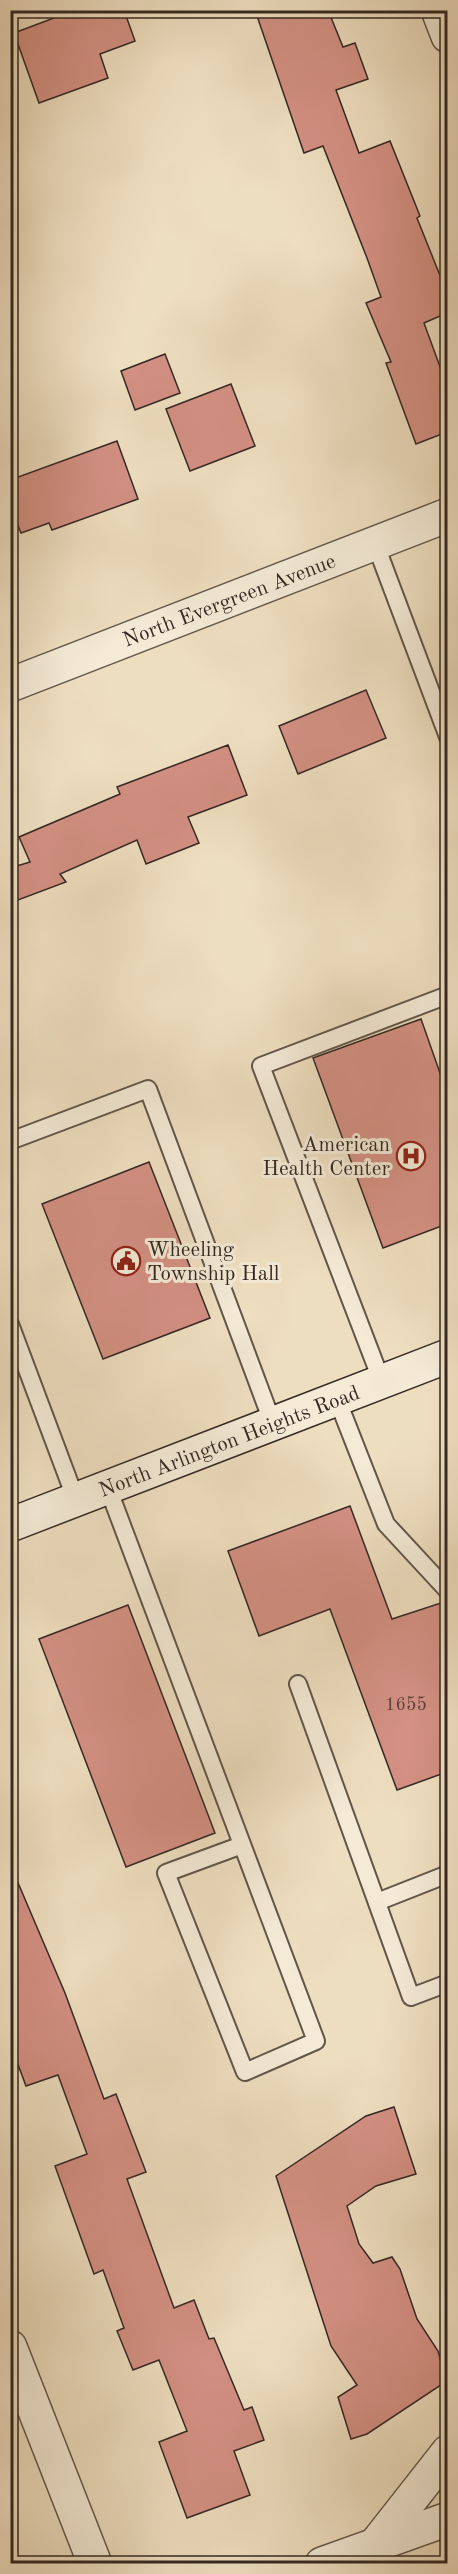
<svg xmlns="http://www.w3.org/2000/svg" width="458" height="2574" viewBox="0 0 458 2574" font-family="'Old Standard TT',serif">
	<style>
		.building { fill: #d39083; stroke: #342822; stroke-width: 1.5 }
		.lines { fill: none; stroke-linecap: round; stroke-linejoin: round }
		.service-casing { stroke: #62564a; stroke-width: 20 }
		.minor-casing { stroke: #62564a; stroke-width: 36 }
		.secondary-casing { stroke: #342822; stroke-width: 36 }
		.service { stroke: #f4ead6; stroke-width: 16 }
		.minor { stroke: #f4ead6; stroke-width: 33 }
		.secondary { stroke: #f4ead6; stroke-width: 33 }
		.labels { text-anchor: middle; stroke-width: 6; stroke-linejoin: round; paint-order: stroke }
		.number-label { font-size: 18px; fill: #5c423a }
		.street-label { font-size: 21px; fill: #342822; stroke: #f4ead6 }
		.poi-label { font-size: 21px; fill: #342822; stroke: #f4ead6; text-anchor: end }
	</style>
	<rect width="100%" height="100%" fill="#eedec0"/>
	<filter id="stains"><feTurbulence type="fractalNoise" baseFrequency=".00333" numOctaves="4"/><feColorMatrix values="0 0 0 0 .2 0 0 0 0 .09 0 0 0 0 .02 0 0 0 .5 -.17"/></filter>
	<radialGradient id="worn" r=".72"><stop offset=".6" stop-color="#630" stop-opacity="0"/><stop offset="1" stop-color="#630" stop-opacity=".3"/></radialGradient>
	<g class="building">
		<path d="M75 10H124L135 41 100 54 108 78 39 103 14 33Z"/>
		<path d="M255 10H328L343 47 355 43 368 79 336 90 359 153 390 141 420 216 417 218 447 293V313L424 323 447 386V432L416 444 386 363 391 362 366 303 381 297 367 258 323 146 304 153Z"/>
		<path d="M165 354 180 393 135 410 121 371Z"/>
		<path d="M231 384 255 446 190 471 166 409Z"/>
		<path d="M117 441 138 499 52 530 49 523 21 533 10 505V480Z"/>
		<path d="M366 690 386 738 298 774 279 726Z"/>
		<path d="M228 745 247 795 188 817 199 843 146 864 137 840 60 874 66 882 10 903V868L30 862 19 837 120 794 117 787Z"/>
		<path d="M421 1019 447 1093V1224L383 1248 313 1058Z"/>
		<path d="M149 1162 210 1318 103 1359 42 1204Z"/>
		<path d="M350 1506 392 1619 447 1601V1772L397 1790 330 1609 259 1636 228 1551Z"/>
		<path d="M128 1605 215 1833 126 1867 39 1639Z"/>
		<path d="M10 1864 65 1993 104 2099 116 2094 146 2172 127 2179 174 2308 194 2300 209 2339 214 2338 244 2410 252 2407 264 2440 234 2451 250 2495 187 2518 159 2442 187 2431 159 2360 133 2370 117 2331 124 2328 103 2270 94 2274 55 2166 87 2154 58 2075 26 2086 10 2043Z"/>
		<path d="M394 2107 416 2174 376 2186 347 2206 359 2244 373 2263 392 2257 400 2269 417 2319 438 2351 447 2381 367 2434 351 2439 338 2397 357 2385 331 2346 276 2176 366 2116Z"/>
	</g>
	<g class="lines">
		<g class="service-casing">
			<g id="service">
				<path d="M375 543 448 737"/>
				<path d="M10 1141 148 1089 273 1424"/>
				<path d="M10 1324 76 1500"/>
				<path d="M382 1382 261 1066 448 995"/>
				<path d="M337 1399 386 1524 448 1591"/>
				<path d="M108 1488 316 2041 245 2072 166 1873 242 1845"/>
				<path d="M298 1684 411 1997 448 1983"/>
				<path d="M377 1902 448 1874"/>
			</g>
		</g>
		<g class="minor-casing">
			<g id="minor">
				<path d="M438 10 448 36"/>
				<path d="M10 685 448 515"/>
				<path d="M10 2347 95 2564"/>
				<path d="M375 2545 448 2452"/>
				<path d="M322 2564 448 2519"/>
			</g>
		</g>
		<g class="secondary-casing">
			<path id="secondary" d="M10 1525 448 1356"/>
		</g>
		<use href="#service" class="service"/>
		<use href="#minor" class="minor"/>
		<use href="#secondary" class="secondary"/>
	</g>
	<defs>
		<g id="hospital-ring" transform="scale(1.5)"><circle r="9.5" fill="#f4ead6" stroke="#8f2418" stroke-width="1.5"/><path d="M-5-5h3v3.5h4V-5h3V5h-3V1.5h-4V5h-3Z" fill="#8f2418"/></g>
		<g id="civic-ring" transform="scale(1.5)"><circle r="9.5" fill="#f4ead6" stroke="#8f2418" stroke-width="1.5"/><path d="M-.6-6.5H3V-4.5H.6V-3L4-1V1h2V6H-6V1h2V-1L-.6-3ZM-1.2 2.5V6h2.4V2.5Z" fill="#8f2418"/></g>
	</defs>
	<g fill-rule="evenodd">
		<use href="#hospital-ring" x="411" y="1156"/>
		<use href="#civic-ring" x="126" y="1261"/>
	</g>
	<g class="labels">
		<g class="number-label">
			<text x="406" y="1710">1655</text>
		</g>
		<g class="street-label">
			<text transform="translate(229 600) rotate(-21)" y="7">North Evergreen Avenue</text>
			<text transform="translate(229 1441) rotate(-21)" y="7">North Arlington Heights Road</text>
		</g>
		<g class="poi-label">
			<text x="390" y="1151">American<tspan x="390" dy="24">Health Center</tspan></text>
			<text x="147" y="1256" text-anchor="start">Wheeling<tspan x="147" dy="24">Township Hall</tspan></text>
		</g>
	</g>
	<rect width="458" height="2574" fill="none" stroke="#eedec0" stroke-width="36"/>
	<rect x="12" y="12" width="434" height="2550" fill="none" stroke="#342822" stroke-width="3"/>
	<rect x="18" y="18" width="422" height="2538" fill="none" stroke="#342822" stroke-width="1.5"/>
	<rect width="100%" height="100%" filter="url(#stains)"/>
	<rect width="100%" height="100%" fill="url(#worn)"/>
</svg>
